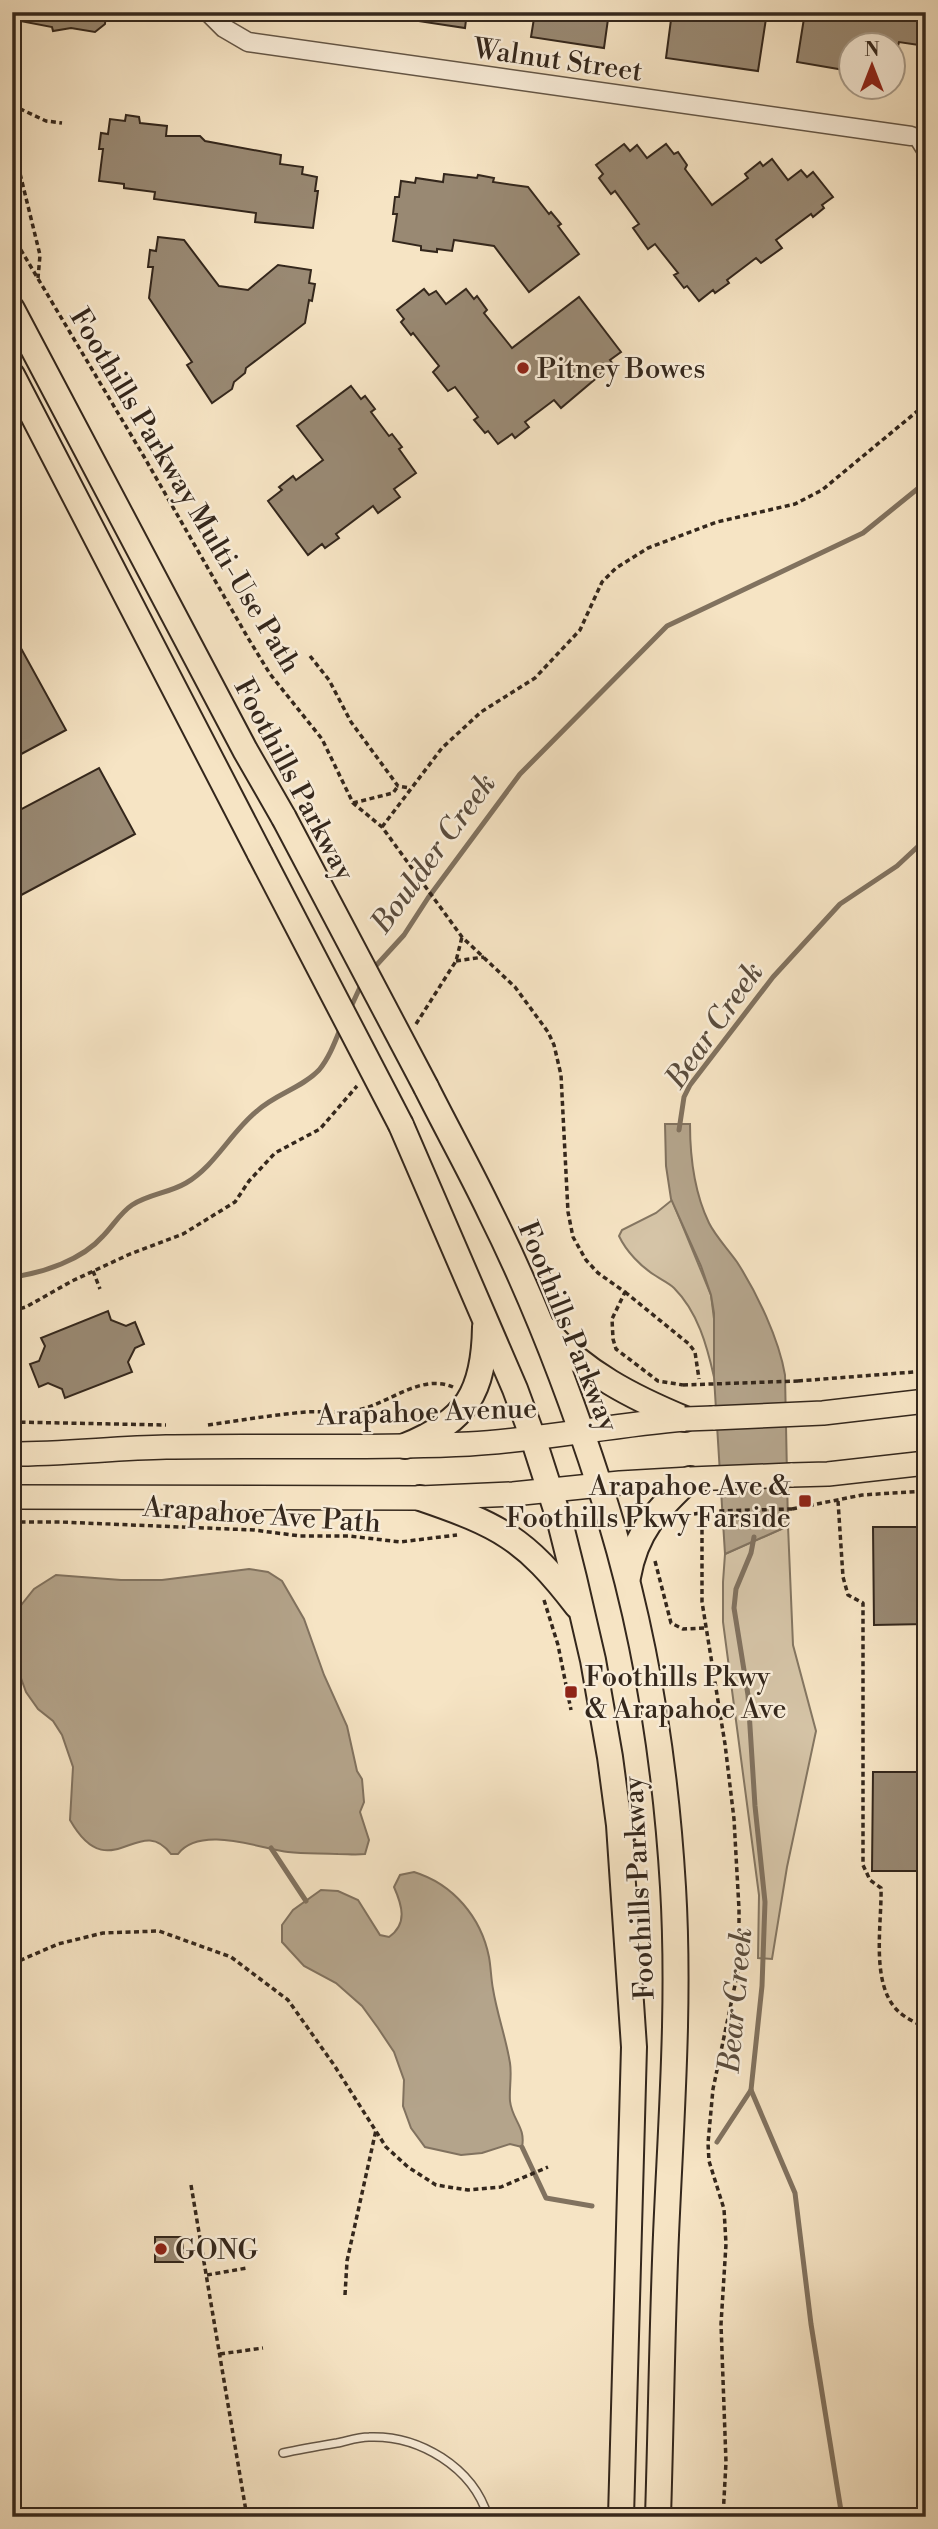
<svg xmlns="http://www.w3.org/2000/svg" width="938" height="2529" viewBox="0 0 938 2529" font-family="'Libre Bodoni',serif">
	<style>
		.green { fill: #d5c4a7; stroke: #847662; stroke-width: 2 }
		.water { fill: #b4a48b; stroke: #81725f; stroke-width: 2 }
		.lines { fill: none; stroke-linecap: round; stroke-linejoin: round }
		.stream { stroke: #81725f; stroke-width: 5 }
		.building { fill: #998973; stroke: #34271c; stroke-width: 2 }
		.service-casing { stroke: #645646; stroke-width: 10 }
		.tertiary-casing { stroke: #645646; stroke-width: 21 }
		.primary-casing { stroke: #34271c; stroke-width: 26 }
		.trunk-casing { stroke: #34271c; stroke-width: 28 }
		.path { stroke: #34271c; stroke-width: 3.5; stroke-dasharray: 5 3.5; stroke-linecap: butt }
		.service { stroke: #f9edd9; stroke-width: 7 }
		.tertiary { stroke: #f9edd9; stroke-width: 18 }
		.primary { stroke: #f6e4c4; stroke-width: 23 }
		.trunk { stroke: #f6e4c4; stroke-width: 24 }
		.primary-bridge-casing { stroke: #34271c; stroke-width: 26; stroke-linecap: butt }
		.trunk-bridge-casing { stroke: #34271c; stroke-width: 28; stroke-linecap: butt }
		.path-bridge { stroke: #34271c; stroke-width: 3.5; stroke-dasharray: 5 3.5; stroke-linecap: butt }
		.primary-bridge { stroke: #f6e4c4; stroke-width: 23 }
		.trunk-bridge { stroke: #f6e4c4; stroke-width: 24 }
		.poi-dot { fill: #8f2418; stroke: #f9edd9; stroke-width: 2.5 }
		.labels { text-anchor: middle; stroke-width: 5; stroke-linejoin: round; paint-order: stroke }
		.street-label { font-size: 28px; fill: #34271c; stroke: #f9edd9 }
		.poi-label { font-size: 28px; fill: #34271c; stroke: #f9edd9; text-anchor: start }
		.water-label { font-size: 30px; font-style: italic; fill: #5a4c3d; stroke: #f9edd9 }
	</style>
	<rect width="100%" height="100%" fill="#f6e4c4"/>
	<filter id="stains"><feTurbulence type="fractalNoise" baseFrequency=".00286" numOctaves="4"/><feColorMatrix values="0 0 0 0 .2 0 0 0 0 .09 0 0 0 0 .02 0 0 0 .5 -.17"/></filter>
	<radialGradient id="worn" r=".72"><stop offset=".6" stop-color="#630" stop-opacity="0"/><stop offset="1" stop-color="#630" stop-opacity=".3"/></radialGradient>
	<g class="green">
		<path d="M672 1200 711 1295 716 1335 714 1377C707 1346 698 1312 674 1288 669 1283 662 1280 656 1276 641 1267 626 1251 619 1236L622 1230 656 1213Z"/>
		<path d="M788 1526 793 1645 816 1731 787 1867 772 1959 758 1958 759 1895 723 1622V1582L725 1554Z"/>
	</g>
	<g class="water">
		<path d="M665 1124H690C690 1157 694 1192 709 1223 716 1237 728 1249 737 1262 757 1293 779 1339 785 1375L788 1526 725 1554 714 1377V1313L711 1295 701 1266 671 1199 666 1166Z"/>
		<path d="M249 1569 268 1572 282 1581 304 1619 324 1675 347 1726 357 1771 362 1779 364 1802 360 1812 369 1840 365 1854C355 1855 348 1854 338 1854 321 1853 305 1854 288 1852 259 1848 200 1825 178 1854H171C139 1811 110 1890 70 1820L73 1767 62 1735 53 1721 38 1709 26 1692 18 1670 12 1663V1617L18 1609 34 1589 56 1575 121 1580H162Z"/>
		<path d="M414 1872C453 1884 481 1917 489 1957 491 1968 491 1979 493 1989 497 2014 506 2038 510 2063 512 2076 509 2089 510 2101 512 2120 526 2127 522 2147L510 2144 482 2153 461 2155 425 2147 411 2128 403 2106 404 2080 394 2052 378 2028 362 2006 336 1983 304 1966 282 1942V1925L293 1910 321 1890 338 1891 358 1900 380 1935 389 1937C408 1924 402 1905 394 1887L400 1875Z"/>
	</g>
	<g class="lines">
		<g class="stream">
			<path d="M372 970 404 935 428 898 520 774 667 626 863 533 926 482"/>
			<path d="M350 1009 362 983"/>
			<path d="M679 1130 684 1097 690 1085 773 977 840 904 897 866 926 839"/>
			<path d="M12 1277C43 1273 82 1260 103 1236 113 1226 120 1213 132 1205 149 1194 169 1193 186 1183 215 1166 231 1132 257 1111 275 1094 302 1088 319 1070 329 1058 335 1042 341 1027"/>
			<path d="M754 1537 751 1553 736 1589 734 1608 748 1695 755 1806 765 1902 762 1986 751 2090 795 2193 811 2324 842 2517"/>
			<path d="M12 1689 18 1670"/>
			<path d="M271 1848 306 1901"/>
			<path d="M717 2142 751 2090"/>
			<path d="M522 2147 546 2198 592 2206"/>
		</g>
	</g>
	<g class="building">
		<path d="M16 12H106L105 24 95 32 71 28 53 31 52 27 15 20Z"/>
		<path d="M419 12H467L465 28 418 21Z"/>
		<path d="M535 12H609L604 48 531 37Z"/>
		<path d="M672 12H767L758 71 666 58Z"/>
		<path d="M805 12H926V46L899 42 898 46H850V71L797 62Z"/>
		<path d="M126 115 139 117 140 123 167 126 166 136H200L205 141 281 155 280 164 303 167 302 174 317 177 315 191H318L313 228 255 222 256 213 154 199 155 192 124 188V184L99 181 103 149H99L101 133 108 134 110 119 125 121Z"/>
		<path d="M624 144 630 151 637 145 647 158 666 144 674 154 678 152 687 165 685 169 712 205 748 178 745 174 760 162 763 166 772 159 788 180 801 170 807 177 813 172 833 197 822 205 824 208 813 217 811 214 776 240 782 248 761 263 756 258 727 280 729 283 715 293 713 290 699 301 687 286 684 288 674 275 678 273 655 244 648 249 633 228 639 224 615 191 611 194 599 178 603 174 596 165Z"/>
		<path d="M444 174 477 178 478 175 494 178 493 182 528 187 549 214 551 212 561 224 558 226 579 254 529 292 494 246 454 240 452 251 437 249V252L421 250V246L393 241 397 214H393L395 197H399L401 181 415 183 416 178 443 182Z"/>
		<path d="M158 237 184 240 219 286 248 290 278 265 311 270 309 283 315 284 312 301 309 300 305 323 246 368 245 373 234 382 232 389 212 403 187 365 192 362 149 298 153 267H148L150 250 156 251Z"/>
		<path d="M424 289 429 295 436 291 446 304 466 289 474 299 477 296 487 310 484 313 512 348 579 297 621 352 610 360 613 364 561 408 554 400 525 422 529 427 515 438 512 434 498 444 488 431 485 433 474 420 478 417 455 387 448 391 433 372 439 366 413 333 411 335 401 322 404 319 397 310Z"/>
		<path d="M351 386 361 399 365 396 375 409 371 412 389 436 392 434 402 447 399 449 416 473 394 489 400 497 378 513 373 506 336 534 339 538 325 548 322 544 308 555 268 501 282 490 279 487 293 476 296 480 323 460 297 426Z"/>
		<path d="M12 632 66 730 12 759Z"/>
		<path d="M99 768 135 834 12 900V814Z"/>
		<path d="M108 1311 111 1320 126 1326 135 1322 144 1344 135 1348 128 1362 132 1372 65 1398 62 1389 48 1383 39 1387 30 1364 39 1361 45 1346 41 1338Z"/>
		<path d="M873 1527H926V1624L874 1625Z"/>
		<path d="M873 1772H926V1871H872Z"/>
		<rect x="155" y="2237" width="28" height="25"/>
	</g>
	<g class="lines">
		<g class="service-casing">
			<g id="service">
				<path d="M926 129 911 136 926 160"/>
				<path d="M283 2453C301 2449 319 2446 337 2443 347 2441 358 2437 369 2437 419 2435 473 2467 488 2517"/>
			</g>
		</g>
		<g class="tertiary-casing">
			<path id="tertiary" d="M208 12 224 28 248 42 911 136"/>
		</g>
		<g class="primary-casing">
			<g id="primary">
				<path d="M713 1418 823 1413 926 1401"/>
				<path d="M12 1454C64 1454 115 1448 166 1447 267 1445 368 1449 469 1444 541 1440 612 1425 685 1419"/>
				<path d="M791 1475 828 1474 926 1463"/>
				<path d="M12 1497 420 1498 513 1494 620 1483 690 1479"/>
			</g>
		</g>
		<g class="trunk-casing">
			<g id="trunk">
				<path d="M12 309 245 750 284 818"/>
				<path d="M12 375 260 854"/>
				<path d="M426 1087C447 1129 470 1170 490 1212 534 1300 570 1394 600 1487 642 1615 665 1753 673 1887 680 2003 671 2120 666 2235 662 2329 661 2423 658 2517"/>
				<path d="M401 1125 515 1389 533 1438 560 1522 574 1578 593 1660 610 1757 619 1825 634 2047 621 2517"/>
				<path d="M546 1330C585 1373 632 1397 685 1419"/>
				<path d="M405 1446C467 1421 484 1392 485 1327"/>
				<path d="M420 1498C499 1525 525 1538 577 1606"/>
				<path d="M628 1577C636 1531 657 1510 690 1479"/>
			</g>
		</g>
		<g class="path">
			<path d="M12 105 46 121 62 123"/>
			<path d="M12 141 40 255 38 278"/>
			<path d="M12 235 143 455 248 638 270 674 322 739 353 803 382 827 462 937 515 987 548 1032 554 1045 561 1075 568 1212 573 1237 586 1260 598 1273 625 1292 612 1319 613 1339 616 1349 658 1381 683 1385"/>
			<path d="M310 656 329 680 351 722 398 786 410 788"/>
			<path d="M353 803 393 793 398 786"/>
			<path d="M382 827 442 748 481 712 535 678 580 630 602 582 616 568 648 548 717 522 795 504 822 490 926 404"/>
			<path d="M456 961 484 957"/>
			<path d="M416 1024 456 961 462 937"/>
			<path d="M93 1271 100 1289"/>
			<path d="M625 1292 689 1344 695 1352 699 1379"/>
			<path d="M12 1311 26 1307 72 1281 130 1254 183 1234 235 1202 249 1181 275 1153 320 1129 357 1086"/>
			<path d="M798 1381 926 1371"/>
			<path d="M12 1422 166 1425"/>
			<path d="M208 1425C241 1420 273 1415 306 1412 326 1411 345 1414 365 1408 393 1400 423 1374 453 1387"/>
			<path d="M838 1501 843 1577 848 1595 863 1603V1865L870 1880 881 1888C882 1924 870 1984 898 2011 905 2018 917 2023 926 2028"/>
			<path d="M792 1509 862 1495 926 1491"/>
			<path d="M680 1519 694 1514"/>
			<path d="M702 1521V1602L725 1744 734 1819 739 1909V1966L713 2089 708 2143 709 2161 724 2209 726 2244 721 2324 726 2462 723 2517"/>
			<path d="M12 1522H60L254 1530 300 1536H349L400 1542 457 1535"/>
			<path d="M655 1561 671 1623 683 1629 705 1628"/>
			<path d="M544 1600 558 1645 571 1710"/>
			<path d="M12 1964 58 1944 103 1933 159 1931 231 1957 288 2000 334 2065 386 2147 408 2167 436 2185 468 2190 501 2187 548 2167"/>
			<path d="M191 2185 247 2517"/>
			<path d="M207 2275 247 2268"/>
			<path d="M345 2295 347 2261 376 2130"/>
			<path d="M220 2354 263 2348"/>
		</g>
		<use href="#service" class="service"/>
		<use href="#tertiary" class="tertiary"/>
		<use href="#primary" class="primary"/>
		<use href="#trunk" class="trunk"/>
		<g class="primary-bridge-casing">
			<g id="primary-bridge">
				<path d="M685 1419 713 1418"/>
				<path d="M690 1479 791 1475"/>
			</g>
		</g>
		<g class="trunk-bridge-casing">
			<g id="trunk-bridge">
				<path d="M284 818 426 1087"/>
				<path d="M260 854 401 1125"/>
			</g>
		</g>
		<g class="path-bridge">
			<path d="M683 1385 798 1381"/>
			<path d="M694 1514 715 1511 792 1509"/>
		</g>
		<use href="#primary-bridge" class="primary-bridge"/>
		<use href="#trunk-bridge" class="trunk-bridge"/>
	</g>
	<g class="poi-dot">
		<circle cx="523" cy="368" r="7"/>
		<rect x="798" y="1494" width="14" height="14" rx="3.5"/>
		<rect x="564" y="1685" width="14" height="14" rx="3.5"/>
		<circle cx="161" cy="2249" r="7"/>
	</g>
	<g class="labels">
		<g class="street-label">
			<text transform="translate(558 59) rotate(8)" y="10">Walnut Street</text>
			<text transform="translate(186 490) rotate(59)" y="10">Foothills Parkway Multi-Use Path</text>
			<text transform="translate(295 779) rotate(62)" y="10">Foothills Parkway</text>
			<text transform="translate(569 1326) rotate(68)" y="10">Foothills Parkway</text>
			<text transform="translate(427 1411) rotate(-2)" y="10">Arapahoe Avenue</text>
			<text transform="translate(262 1514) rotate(4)" y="10">Arapahoe Ave Path</text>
			<text transform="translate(638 1888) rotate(-93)" y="10">Foothills Parkway</text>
		</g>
		<g class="poi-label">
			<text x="537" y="378">Pitney Bowes</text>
			<text x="791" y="1495" text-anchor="end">Arapahoe Ave &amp;<tspan x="791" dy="32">Foothills Pkwy Farside</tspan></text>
			<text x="585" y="1686">Foothills Pkwy<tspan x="585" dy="32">&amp; Arapahoe Ave</tspan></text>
			<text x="175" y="2259">GONG</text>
		</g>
		<g class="water-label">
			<text transform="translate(433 853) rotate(-54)" y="10">Boulder Creek</text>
			<text transform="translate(714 1025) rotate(-55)" y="10">Bear Creek</text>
			<text transform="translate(735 2000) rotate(-85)" y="10">Bear Creek</text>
		</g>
	</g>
	<rect width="938" height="2529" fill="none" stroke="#f6e4c4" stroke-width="42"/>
	<rect x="14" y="14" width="910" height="2501" fill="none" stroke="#34271c" stroke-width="3.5"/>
	<rect x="21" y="21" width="896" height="2487" fill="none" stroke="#34271c" stroke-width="2"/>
	<g transform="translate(872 66)"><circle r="33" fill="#f9edd9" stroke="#aa9e8d" stroke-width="2"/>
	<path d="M0-5L12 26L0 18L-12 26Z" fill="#8f2418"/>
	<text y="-10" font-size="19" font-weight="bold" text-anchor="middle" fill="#34271c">N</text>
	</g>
	<rect width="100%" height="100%" filter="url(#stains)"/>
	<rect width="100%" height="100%" fill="url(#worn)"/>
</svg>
